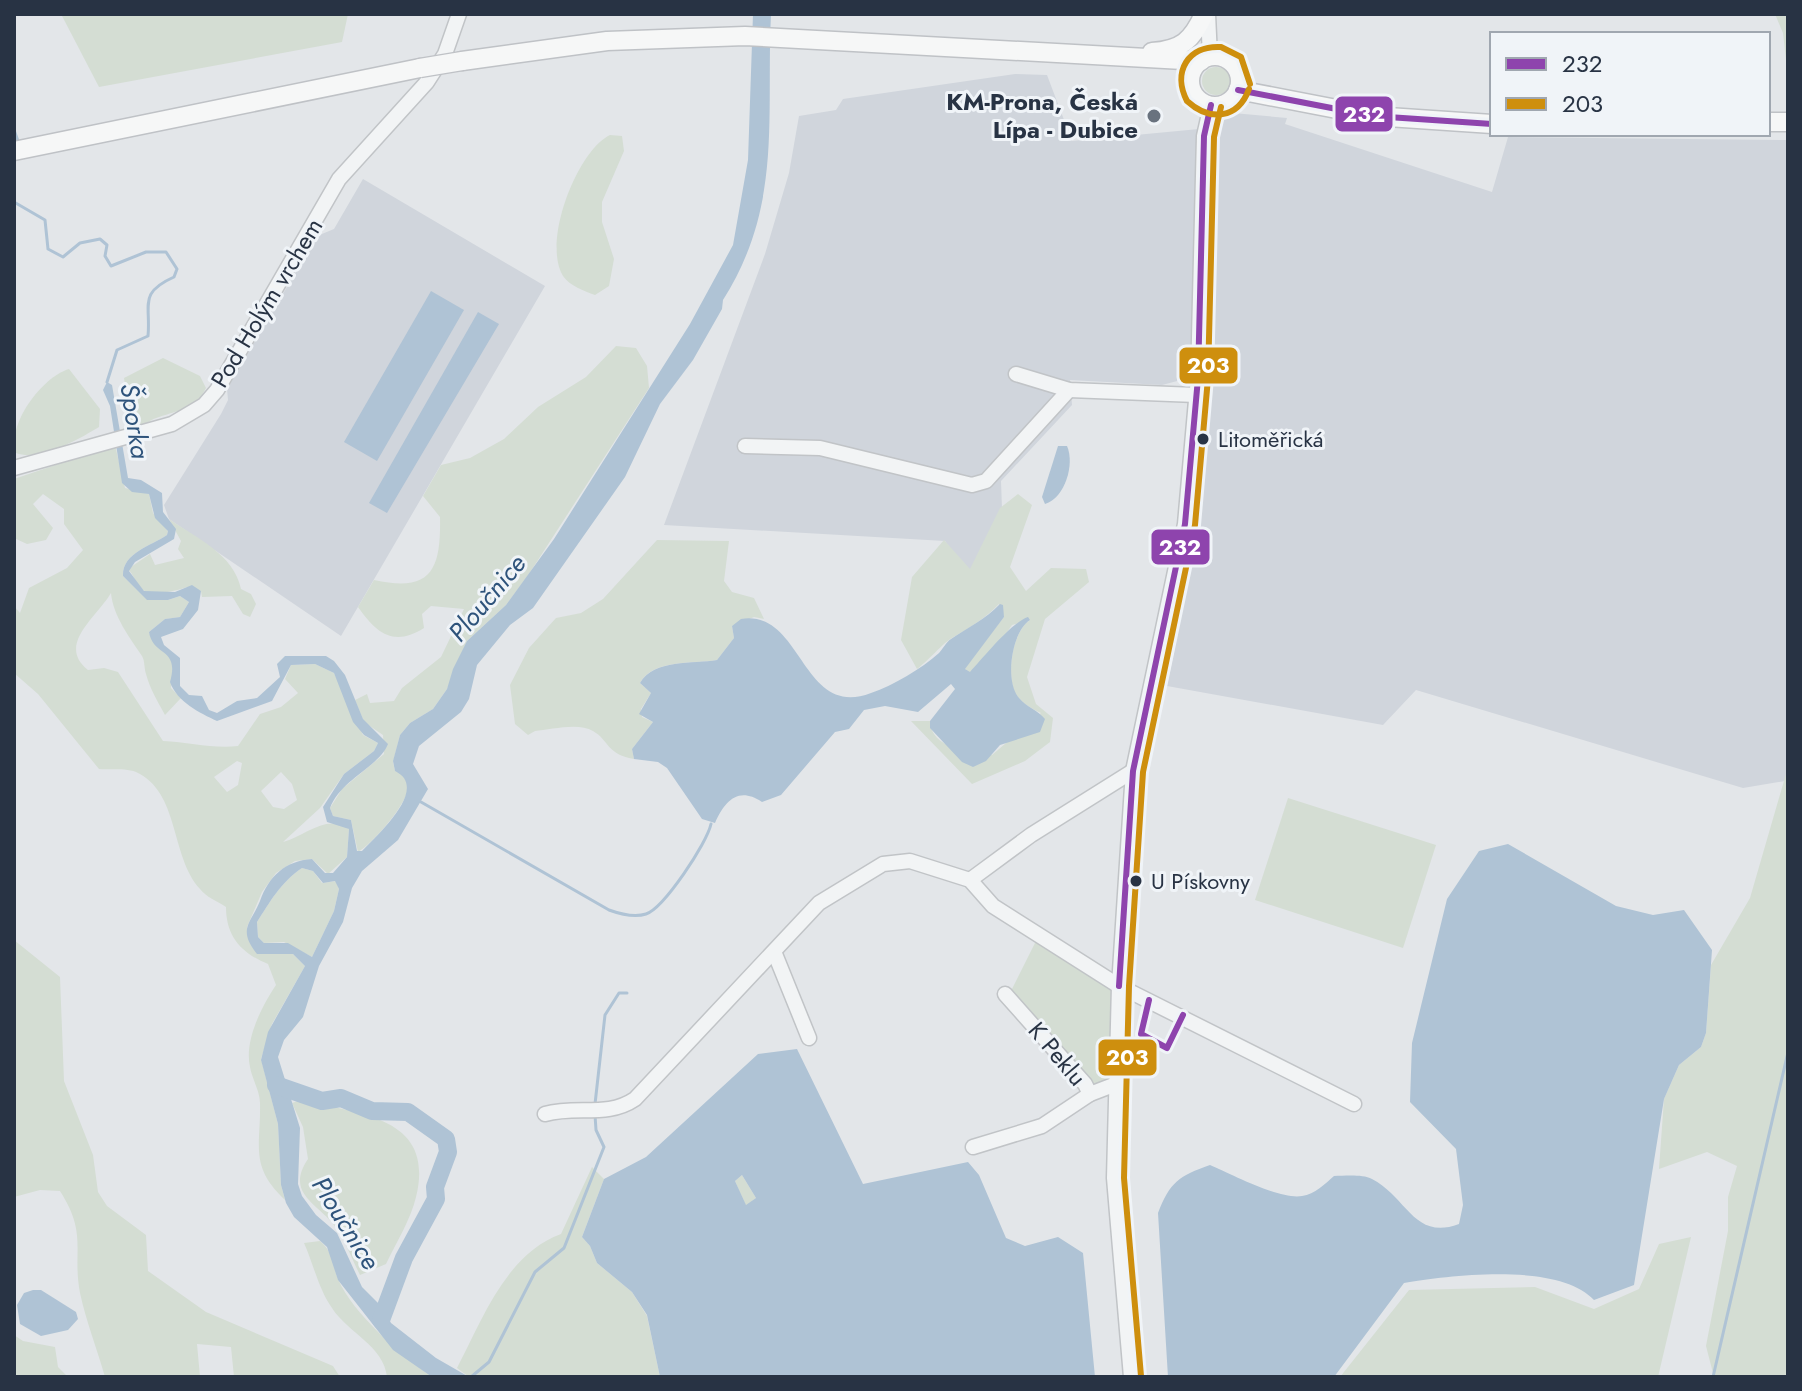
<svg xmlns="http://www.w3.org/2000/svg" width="1802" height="1391" viewBox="0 0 1802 1391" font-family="Jost,sans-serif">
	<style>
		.built { fill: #d0d5dc }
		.green { fill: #d4ddd3; fill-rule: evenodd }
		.water { fill: #afc3d5; fill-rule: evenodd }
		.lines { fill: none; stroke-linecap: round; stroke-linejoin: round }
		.stream { stroke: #afc3d5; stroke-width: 3 }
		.river { stroke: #afc3d5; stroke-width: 18 }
		.minor-casing { stroke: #c1c4c7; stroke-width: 17 }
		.major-casing { stroke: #bfc2c6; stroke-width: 21 }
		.minor { stroke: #f2f4f5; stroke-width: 14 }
		.major { stroke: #f6f7f7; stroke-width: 18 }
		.major-bridge-casing { stroke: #bfc2c6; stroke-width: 21; stroke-linecap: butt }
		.major-bridge { stroke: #f6f7f7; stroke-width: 18 }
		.bus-1-casing { stroke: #f0f4f8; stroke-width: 12 }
		.bus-2-casing { stroke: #f0f4f8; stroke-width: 12 }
		.bus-1 { stroke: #8e44ad; stroke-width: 6 }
		.bus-2 { stroke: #ce8f0e; stroke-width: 6 }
		.poi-dot { fill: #69727e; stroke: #f0f4f8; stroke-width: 3 }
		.bus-dot { fill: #283344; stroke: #f0f4f8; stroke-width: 3 }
		.labels { text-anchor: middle; stroke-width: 6; stroke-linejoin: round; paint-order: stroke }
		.bus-label { font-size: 22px; fill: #283344; stroke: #f0f4f8; text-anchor: start }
		.poi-label { font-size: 24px; font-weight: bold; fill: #283344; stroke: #f0f4f8; text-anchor: end }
		.street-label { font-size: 24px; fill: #283344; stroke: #f0f4f8 }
		.water-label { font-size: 26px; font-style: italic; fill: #2e537b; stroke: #f0f4f8 }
		.line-badge { stroke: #f0f4f8; stroke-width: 3 }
		.badge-label { font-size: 22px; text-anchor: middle; font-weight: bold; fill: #fff }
	</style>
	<rect width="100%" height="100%" fill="#e3e6e9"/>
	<g class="built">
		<path d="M1015 74 1047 75 1072 141 1199 129 1190 358 1181 380 1162 385 1070 380 1072 405 1001 481 1002 509 969 574 945 541 664 525 765 254 789 173 799 116 836 110 843 99Z"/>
		<path d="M1233 113 1287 118 1285 124 1492 192 1508 137 1788 140V767L1785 781 1743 788 1416 690 1383 725 1167 686 1190 573 1211 398 1218 126 1224 116Z"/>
		<path d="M363 179 545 286 341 636 169 519 164 505 221 414 228 400 227 389 317 236 334 229Z"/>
	</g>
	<g class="green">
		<path d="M61 14H348L342 42 99 87Z"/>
		<path d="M1775 14H1788V78L1783 33Z"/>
		<circle cx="1216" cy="81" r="14"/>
		<path d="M610 135 622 136 624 151 602 202V222L614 259 609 286 595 295C584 291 570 286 563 276 542 242 577 151 610 135Z"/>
		<path d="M616 346 636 348 647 366 649 388 527 577 506 605 467 641 447 689 433 709 410 723 400 735 393 762 395 771C401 774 408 775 409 783 411 800 373 844 358 852L351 820 333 816 330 808 342 789 384 754 383 735 364 722 355 700 367 694 370 703 394 701 402 688 441 657 464 609 431 606 422 614 424 628C394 647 377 634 358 607L374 580C432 593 441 569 440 517L423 496 441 465 470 458 504 439 538 407 586 377Z"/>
		<path d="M163 358 200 376 206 388C195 410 179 410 159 417 151 419 146 425 136 426L130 420 124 378Z"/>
		<path d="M69 369 100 409 99 427C79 439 40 462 16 453 6 425 42 377 69 369Z"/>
		<path d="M115 445 125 488 149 494 153 513 168 531 167 535C151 546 122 553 123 576L148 600H168L180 596 189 602 180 617 165 619 149 632C154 646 172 652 173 666 174 673 171 680 171 688L181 698 165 715C158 702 150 689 146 674 144 668 145 661 142 656 130 638 113 616 111 593 97 617 56 645 88 670L104 668 118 672 163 741C189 742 213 749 238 746L260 714 281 707 298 693 285 679 291 665 315 664 334 673 363 735 378 743 374 751 344 774 320 808 283 842C305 836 327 813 349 829L347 857 328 874 312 859 295 861 276 873 262 892 247 927V933L260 954H293L305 966 272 1024 261 1059 278 1124 281 1185 285 1200C249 1166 261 1147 260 1103 260 1091 252 1079 250 1067 244 1040 262 1006 276 985L268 964C241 953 226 936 226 907 217 901 206 897 200 889 170 856 180 792 136 772 126 768 110 770 99 769L38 694 14 673V606L20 613 29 588 67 568 83 550 64 524V509L43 494 33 504 53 528 46 540 27 544 14 538V479ZM237 761 242 763 238 785 227 792 214 777ZM281 772 292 784 297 800 284 809 273 807 261 791Z"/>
		<path d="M1018 494 1032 505 1010 567 1026 591 1051 568 1086 569 1089 582 1045 619 1027 677 1036 704 1053 718 1050 742 1025 761 972 784 911 721H930C931 749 970 752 992 755L1041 713C1032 709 1020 702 1015 693 1006 673 1013 631 1030 620L1012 625 997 647 970 673 965 669 966 665 1004 617 999 604C986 618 969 628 952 638 943 643 928 661 917 669L901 640 912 577 944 540 970 569 1000 508Z"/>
		<path d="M169 519C196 538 234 554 241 589L251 594 256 604 250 617 243 614 232 596 202 597 201 591 187 587C176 591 148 598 139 587 135 581 133 574 128 569L150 554 155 565 184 558 178 549 181 541Z"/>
		<path d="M657 540 729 541 724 581 732 592 754 598 764 619 754 617 732 626 734 638 717 660C693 664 653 659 640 683L651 693 641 709 642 717 653 722 632 749 634 759C606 754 610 741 593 731 578 722 550 730 535 731L528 735 515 724 510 685 529 648 556 618 581 613 603 599Z"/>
		<path d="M1788 767V1377H1714L1706 1346 1728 1231V1197L1737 1166 1707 1152 1659 1169 1664 1099 1679 1065 1701 1047 1706 1033 1711 965 1750 898Z"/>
		<path d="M1288 798 1436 845 1403 948 1255 900Z"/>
		<path d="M302 868 313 871 322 883 336 881 339 889 334 911 312 957 284 942 264 943 258 937 257 922C270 902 280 883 302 868Z"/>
		<path d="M14 940 60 977 64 1081 93 1155 98 1192 107 1206 146 1235 148 1271 206 1312 333 1366 340 1377H234L231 1347 197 1344 200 1377H105C97 1349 86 1321 80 1293 72 1250 88 1235 60 1191L40 1190 14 1197Z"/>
		<path d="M1036 941 1112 988 1110 1080 1093 1085 1011 991Z"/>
		<path d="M301 1100C358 1114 436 1116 416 1197 411 1219 396 1243 386 1264L360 1275C352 1259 345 1240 334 1225 317 1203 285 1193 308 1159L303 1127 292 1103Z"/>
		<path d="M592 1167 604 1179 582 1237 590 1246 597 1263 632 1292 647 1316 660 1377H469L457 1368C482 1320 506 1254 561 1234Z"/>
		<path d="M742 1175 756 1198 746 1206 735 1181Z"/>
		<path d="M1691 1237 1658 1377H1340L1409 1290 1535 1287 1594 1309 1639 1289 1659 1244Z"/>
		<path d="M320 1241C334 1253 332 1264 338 1279 353 1314 402 1356 432 1377H387C384 1346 347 1332 332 1308 319 1290 313 1263 304 1243Z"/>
		<path d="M14 1335 23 1341 55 1347 58 1367 68 1377H14Z"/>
	</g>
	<g class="water">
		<path d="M753 14H771C766 118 783 205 723 300L722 309 693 360 660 404 625 477 533 608 510 625 477 665 469 699 461 712 419 746 413 764 428 789 398 840 362 871 352 888 343 922 319 966 303 1017 284 1040 278 1057 300 1128 298 1184 302 1196 316 1215 337 1233 362 1287 383 1308 391 1323 436 1358 469 1377H432L393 1350 338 1280 327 1247 294 1217 286 1203 281 1185 278 1124 261 1060 268 1032 305 966 293 954H257C237 929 251 923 260 901 269 876 285 861 312 859L325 873H333L347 857 349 829 327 822 323 807 344 774 374 751 378 743 364 735 353 722 334 673 315 664 291 665 272 701 217 721C200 713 177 702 170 682 180 647 153 657 149 632L165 619 180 617 189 602 180 596 168 600H147L123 576C122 553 151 546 167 535L168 531 155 518 149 494 132 492 122 483 110 406 103 390 107 382 112 385 128 478 141 480 162 493 163 512 176 529 174 539 135 562 129 571 144 591 175 592 192 585 201 591 198 610 183 629 161 637 164 645 180 658V686L189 695 202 696 209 710 217 713 237 701 257 698 280 677 277 664 285 656H326L334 661 345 675 363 719 388 744C379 767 341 779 330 808L333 816 351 820 357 851H362C378 834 430 788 395 771L393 761 400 735 410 723 433 709 447 689 453 669 467 641 506 605 554 539 690 324 733 245 748 160ZM302 868 313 871 323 883 335 881 339 889 334 911 312 957 288 943H264L258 937 257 922C270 902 280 883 302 868Z"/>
		<path d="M431 291 464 310 377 461 344 442Z"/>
		<path d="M478 312 499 324 387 513 369 503Z"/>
		<path d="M1058 446H1067C1075 464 1065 498 1045 504L1042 497Z"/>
		<path d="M1000 604 1003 605 1004 617 965 669 970 672C983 658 1012 622 1028 617L1030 620C1012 631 1004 681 1019 698 1026 707 1038 710 1045 719L1040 732 1000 745 986 761 973 767 962 762 930 728V721L955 689 951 684 918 712 885 706 864 710 849 729 835 732 781 795 762 802C738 786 725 801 715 823L702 819 667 768 658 762 634 759 632 749 653 722 639 714 651 693 640 683C654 659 693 664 717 660L734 638 732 626 741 619C803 609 801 720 871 693 894 685 921 669 939 653 943 649 946 642 951 639 967 628 986 619 1000 604Z"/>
		<path d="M1508 844 1616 906 1653 915 1684 910 1712 950 1706 1033 1701 1047 1679 1065 1664 1099 1634 1285 1594 1300C1559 1262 1451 1275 1404 1283L1334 1377H1168L1158 1213C1170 1182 1179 1176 1210 1165 1231 1174 1280 1200 1302 1196 1315 1194 1325 1184 1334 1176 1345 1176 1362 1174 1372 1179 1407 1197 1414 1241 1459 1224L1463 1205 1456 1149 1410 1102 1412 1043 1447 899 1479 851Z"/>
		<path d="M797 1049 863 1184 968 1162 979 1175 1006 1238 1025 1246 1058 1237 1083 1253 1095 1377H660L647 1315 632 1292 597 1263 590 1246 582 1237 604 1179 646 1157 758 1054ZM742 1175 756 1198 746 1205 735 1181Z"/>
		<path d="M33 1290H41L76 1312 78 1319 68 1330 41 1336 20 1324 17 1305 24 1293Z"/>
	</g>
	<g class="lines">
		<g class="stream">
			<path d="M14 130 18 141"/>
			<path d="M14 202 45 220 48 249 63 257 80 243 100 239 107 245 105 256 111 266 146 252H166L177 269 174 277C138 293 151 305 148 336L117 350 107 382"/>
			<path d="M421 802 609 910C620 914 634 918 646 914 664 908 707 843 711 824"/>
			<path d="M595 1104 605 1015 619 993H627"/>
			<path d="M471 1377 489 1362 535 1272 564 1248 604 1147 596 1130 595 1115"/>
			<path d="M1713 1377 1788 1052"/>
		</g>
		<path class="river" d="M276 1085 322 1101 341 1098 372 1111 408 1112 446 1139 448 1152 435 1187 436 1199 404 1258 381 1320"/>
		<g class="minor-casing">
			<g id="minor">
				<path d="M1208 14 1210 57"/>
				<path d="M1016 374 1069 390 1196 395"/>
				<path d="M745 446 820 448 972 485 986 481 1069 390"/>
				<path d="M14 468 172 424 204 405 217 390 339 179 427 82 445 54 459 14"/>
				<path d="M970 880 1031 835 1133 771"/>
				<path d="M775 954 809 1038"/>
				<path d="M1005 994 1085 1084 1090 1094 1116 1084"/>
				<path d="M545 1114C577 1105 607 1118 635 1099L819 903 883 864 910 861 970 880 993 906 1119 986 1354 1104"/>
				<path d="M973 1147 1042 1126 1090 1094"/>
				<path d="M1131 1377 1114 1178 1119 986 1133 771 1185 524 1198 378 1204 136 1211 105"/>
			</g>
		</g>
		<g class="major-casing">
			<g id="major">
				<path d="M1152 52C1181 50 1192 41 1204 14"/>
				<circle cx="1215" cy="81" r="25"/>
				<path d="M462 61 607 41 745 36 1201 61"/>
				<path d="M1238 90 1373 116 1492 124"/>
				<path d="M1768 122H1788"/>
				<path d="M14 151 420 68"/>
			</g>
		</g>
		<use href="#minor" class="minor"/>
		<use href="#major" class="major"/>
		<g class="major-bridge-casing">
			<path id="major-bridge" d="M420 68 462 61"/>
		</g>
		<use href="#major-bridge" class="major-bridge"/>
		<g class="bus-1-casing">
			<g id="bus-1">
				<path d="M1238 90 1373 116 1492 124"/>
				<path d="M1119 986 1133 771 1185 524 1198 378 1204 136 1211 105"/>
				<path d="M1149 1000 1141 1034 1167 1048 1183 1015"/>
			</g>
		</g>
		<g class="bus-2-casing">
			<g id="bus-2">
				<path d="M1249 89C1238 119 1210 122 1187 101 1172 72 1188 45 1221 47L1241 57 1250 84"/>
				<path d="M1141 1376 1124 1178 1129 986 1143 772 1195 525 1208 378 1214 137 1221 107"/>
			</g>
		</g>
		<use href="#bus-1" class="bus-1"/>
		<use href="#bus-2" class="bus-2"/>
	</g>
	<circle class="poi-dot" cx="1154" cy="116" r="8"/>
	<g class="bus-dot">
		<circle cx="1203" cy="439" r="7"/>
		<circle cx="1136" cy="881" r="7"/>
	</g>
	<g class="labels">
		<g class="bus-label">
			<text x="1218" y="447">Litoměřická</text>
			<text x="1151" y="889">U Pískovny</text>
		</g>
		<g class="poi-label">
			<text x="1138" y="110">KM-Prona, Česká<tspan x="1138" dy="28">Lípa - Dubice</tspan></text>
		</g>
		<g class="street-label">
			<text transform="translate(267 303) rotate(-59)" y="8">Pod Holým vrchem</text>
			<text transform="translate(1057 1054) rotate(50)" y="8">K Peklu</text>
		</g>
		<g class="water-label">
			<text transform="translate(135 421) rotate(81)" y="9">Šporka</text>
			<text transform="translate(487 598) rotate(-50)" y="9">Ploučnice</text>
			<text transform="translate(346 1223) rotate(58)" y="9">Ploučnice</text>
		</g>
	</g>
	<g class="line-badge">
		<rect x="1334" y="95" width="60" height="38" rx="8" fill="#8e44ad"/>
		<rect x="1178" y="346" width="61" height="39" rx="8" fill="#ce8f0e"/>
		<rect x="1150" y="528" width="61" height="38" rx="8" fill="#8e44ad"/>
		<rect x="1097" y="1038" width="61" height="39" rx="8" fill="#ce8f0e"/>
	</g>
	<g class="badge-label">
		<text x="1364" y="122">232</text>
		<text x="1208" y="373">203</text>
		<text x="1180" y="555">232</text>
		<text x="1127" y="1065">203</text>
	</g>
	<rect width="1802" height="1391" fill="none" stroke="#283344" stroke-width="32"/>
	<rect x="1490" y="32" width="280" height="104" fill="#f0f4f8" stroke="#a0a7b0" stroke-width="2"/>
	<rect x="1506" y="58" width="40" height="12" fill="#8e44ad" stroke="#a0a7b0" stroke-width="2"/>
	<text x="1562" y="72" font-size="24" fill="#283344">232</text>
	<rect x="1506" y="98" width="40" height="12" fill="#ce8f0e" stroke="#a0a7b0" stroke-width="2"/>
	<text x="1562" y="112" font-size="24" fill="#283344">203</text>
</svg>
